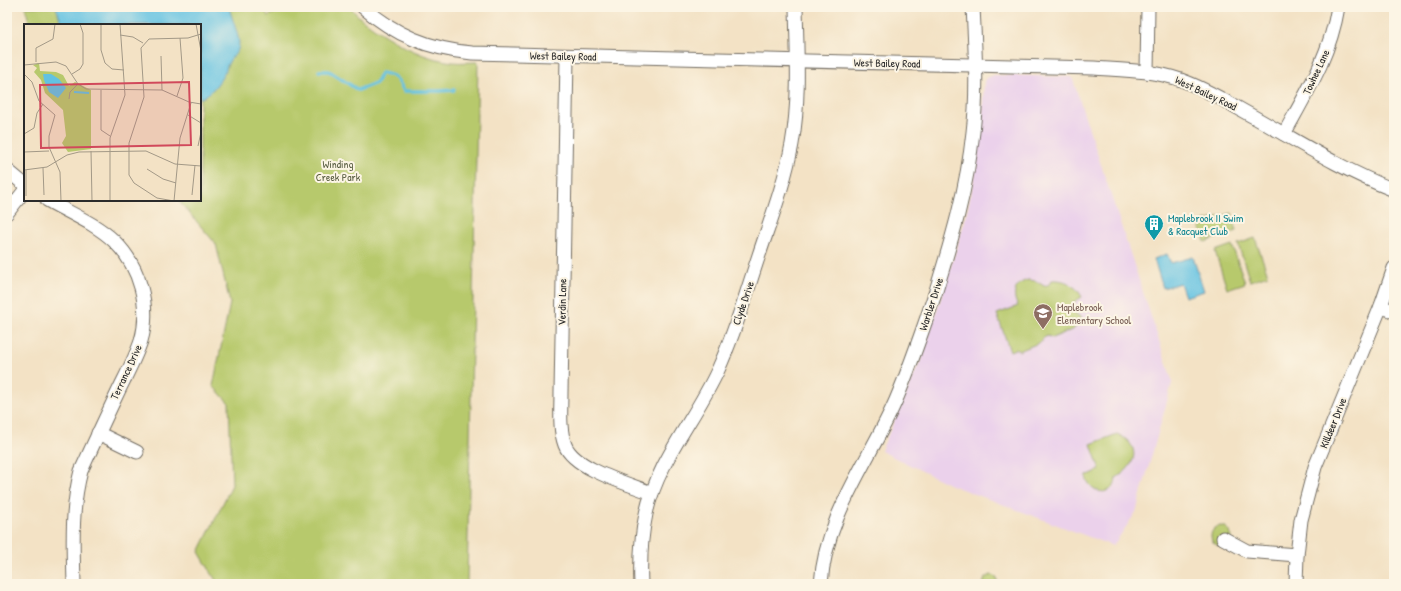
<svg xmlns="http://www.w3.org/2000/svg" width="1401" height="591" viewBox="0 0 1401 591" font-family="'Patrick Hand',sans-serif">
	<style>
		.built { fill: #ebd1eb }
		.green { fill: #b7c96c; stroke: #717a4c }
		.water { fill: #63c2e2; stroke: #477686 }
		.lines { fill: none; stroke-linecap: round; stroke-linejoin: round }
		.stream { stroke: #63c2e2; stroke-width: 3.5 }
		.street-casing { stroke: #716b61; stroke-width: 15 }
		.street { stroke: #fff; stroke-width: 13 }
		.labels { text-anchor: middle; stroke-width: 4; stroke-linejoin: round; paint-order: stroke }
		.street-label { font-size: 11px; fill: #2b2b2b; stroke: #fcf5e5 }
		.park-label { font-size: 11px; fill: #555a3e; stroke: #fcf5e5 }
		.culture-label { font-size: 11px; fill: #0d838f; stroke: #fcf5e5; text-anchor: start }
		.education-label { font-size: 11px; fill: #785e54; stroke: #fcf5e5; text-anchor: start }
		.inset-river { fill: none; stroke: #63c2e2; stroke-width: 2 }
		.inset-road { fill: none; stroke: #a39987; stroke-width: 1 }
		.view { fill: #d1495b; fill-opacity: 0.15; stroke: #d1495b; stroke-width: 2 }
		.inset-edge { fill: none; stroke: #2b2b2b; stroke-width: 2 }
	</style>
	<rect width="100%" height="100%" fill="#fcf5e5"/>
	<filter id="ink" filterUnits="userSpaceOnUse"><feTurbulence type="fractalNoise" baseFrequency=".025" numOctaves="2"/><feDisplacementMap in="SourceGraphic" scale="8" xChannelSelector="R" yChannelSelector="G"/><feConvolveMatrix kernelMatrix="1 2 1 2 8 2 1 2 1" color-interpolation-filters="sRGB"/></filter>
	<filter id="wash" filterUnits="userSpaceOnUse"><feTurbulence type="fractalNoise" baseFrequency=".012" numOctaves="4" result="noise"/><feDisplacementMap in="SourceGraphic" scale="16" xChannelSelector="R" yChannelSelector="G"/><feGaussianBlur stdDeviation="0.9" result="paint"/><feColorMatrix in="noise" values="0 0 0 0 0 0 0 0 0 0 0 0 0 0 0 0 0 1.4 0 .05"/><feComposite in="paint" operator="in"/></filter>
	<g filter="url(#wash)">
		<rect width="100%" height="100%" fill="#f3e2c5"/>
		<path class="built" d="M994 75 1072 77 1172 380V383L1136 512 1113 546 951 485 881 451 923 355 955 253 966 217 975 174 982 121 984 81 986 78Z"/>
		<g class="green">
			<path d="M25 7H263L268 16 286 7H350C358 17 368 24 378 31 401 46 425 59 453 62 461 63 469 62 478 62L467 584H218L199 552 232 485 229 403 213 386 230 303 216 244 178 200H200V25H30Z"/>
			<path d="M1232 213 1237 231 1205 242 1199 223Z"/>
			<path d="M1255 238 1268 275 1250 281 1238 244Z"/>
			<path d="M1232 245 1245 283 1227 289 1215 251Z"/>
			<path d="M1028 280 1036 281 1044 286 1050 284 1052 280C1065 279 1076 285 1082 297L1074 302 1073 310 1076 314 1082 318 1074 329 1052 338 1048 336 1043 338 1041 342 1019 351 1015 349 1010 351 997 314 1018 306C1011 295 1015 283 1028 280Z"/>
			<path d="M1117 434C1142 445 1137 466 1116 478 1114 499 1089 494 1086 476L1100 470 1091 444Z"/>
			<circle cx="1221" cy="536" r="10"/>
			<path d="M991 575 996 577 998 584H983L985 578Z"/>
		</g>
		<g class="water">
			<path d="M56 7H229C231 16 239 35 239 43 239 55 232 54 228 64 226 66 227 70 225 72 219 83 211 94 200 99V25H62Z"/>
			<path d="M1167 254 1171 263 1193 257 1204 291 1185 297 1180 283 1163 288 1154 259Z"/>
		</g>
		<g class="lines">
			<path class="stream" d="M319 71H329L358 90 376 83 381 73C396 75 397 78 404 91H440L454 90"/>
		</g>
	</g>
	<g filter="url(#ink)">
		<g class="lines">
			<g class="street-casing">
				<g id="street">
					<path d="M363 7C395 35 429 49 472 53L1094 68C1123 70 1153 70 1181 80 1207 89 1230 104 1254 117 1300 143 1345 171 1394 190"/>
					<path d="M567 57 561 393C561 410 559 429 565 445 574 469 629 484 652 493"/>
					<path d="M1147 72 1148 7"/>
					<path d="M1284 134C1307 92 1330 56 1338 7"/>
					<path d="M7 170 25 185"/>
					<path d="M47 200C69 213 95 223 114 241 140 266 151 307 141 341 135 359 125 377 117 394 105 419 93 445 81 471 71 508 73 546 74 584"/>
					<path d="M7 213 25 190"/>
					<path d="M1381 306 1394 312"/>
					<path d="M98 433 137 452"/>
					<path d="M1223 538 1247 551 1297 555"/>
					<path d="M641 584C640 561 641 537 646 514 657 462 696 418 718 370 735 333 746 294 759 255 771 219 785 182 792 144 800 99 797 53 796 7"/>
					<path d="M821 584C825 516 870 460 896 400 911 365 923 329 935 294 952 239 967 189 973 132 978 91 975 48 973 7"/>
					<path d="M1296 584 1297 555 1301 520 1315 467 1381 306 1394 268"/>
				</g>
			</g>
			<use href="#street" class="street"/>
		</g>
	</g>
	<defs>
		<g id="building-pin" transform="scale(1)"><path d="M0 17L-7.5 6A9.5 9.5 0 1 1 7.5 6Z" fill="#0f9aa8" stroke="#fcf5e5"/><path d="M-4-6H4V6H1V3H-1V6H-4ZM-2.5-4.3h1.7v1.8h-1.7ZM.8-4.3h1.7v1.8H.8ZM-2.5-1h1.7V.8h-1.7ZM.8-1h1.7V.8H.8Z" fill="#fff"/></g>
		<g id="school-pin" transform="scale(1)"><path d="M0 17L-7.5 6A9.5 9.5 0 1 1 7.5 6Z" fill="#8d6e63" stroke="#fcf5e5"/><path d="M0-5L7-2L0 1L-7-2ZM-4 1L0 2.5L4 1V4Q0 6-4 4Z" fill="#fff"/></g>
	</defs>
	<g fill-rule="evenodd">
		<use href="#building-pin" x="1154" y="224"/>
		<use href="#school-pin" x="1043" y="313"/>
	</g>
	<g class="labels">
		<g class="street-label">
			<text transform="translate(563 56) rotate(1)" y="4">West Bailey Road</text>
			<text transform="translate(887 63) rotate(1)" y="4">West Bailey Road</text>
			<text transform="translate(1316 72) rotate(-65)" y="4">Towhee Lane</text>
			<text transform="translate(1206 93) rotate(25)" y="4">West Bailey Road</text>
			<text transform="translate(562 302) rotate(-89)" y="4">Verdin Lane</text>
			<text transform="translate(743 303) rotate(-71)" y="4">Clyde Drive</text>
			<text transform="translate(931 304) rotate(-72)" y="4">Warbler Drive</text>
			<text transform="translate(126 372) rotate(-65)" y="4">Terrance Drive</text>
			<text transform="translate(1333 423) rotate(-68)" y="4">Killdeer Drive</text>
		</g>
		<g class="park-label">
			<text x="338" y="168">Winding<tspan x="338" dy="13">Creek Park</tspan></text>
		</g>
		<g class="culture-label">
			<text x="1168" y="222">Maplebrook II Swim<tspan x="1168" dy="13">&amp; Racquet Club</tspan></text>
		</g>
		<g class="education-label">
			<text x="1057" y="311">Maplebrook<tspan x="1057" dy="13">Elementary School</tspan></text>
		</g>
	</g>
	<g transform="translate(24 24)">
		<rect width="177" height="177" fill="#f3e2c5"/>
		<path d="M15 39 16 47 32 48 39 51 45 62 51 58 67 66V125L44 128 38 119 42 112 39 86 21 69 17 56 10 48 13 44 9 41Z" fill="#b7c96c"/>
		<path d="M27 50 35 55 42 64 34 74 25 68 20 56 19 50Z" fill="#63c2e2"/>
		<path class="inset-river" d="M50 68 65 69"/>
		<path class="inset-road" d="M77 0V26L81 39 88 45 100 46M172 0 177 27M96 11 109 13 119 19M137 32 138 66M12 38V24L29 15 31 0M0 41 32 38 42 42 54 60 62 65 138 66 165 78 177 80M0 50 8 58 15 77 31 91 25 112V123L36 148 37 177M48 50 56 45 59 40V9L56 0M77 66V106L86 112M153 72 159 54 156 14M45 75 46 68 54 60M167 79 156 114 150 177 133 174 110 159 105 151V119L120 73 117 24 125 15 164 14 177 10M164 91 177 99M0 110 10 104 13 89 19 80M174 122 177 108M67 127 68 177M0 128 25 127M19 144 20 171M123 145 139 155 152 159M0 146 23 143 43 131 55 128 122 127 151 140 177 142M2 146V172M168 171 171 141M86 177V114L101 71 96 0"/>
		<path class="view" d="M165 58 167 121 17 124 16 61Z"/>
		<rect width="177" height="177" class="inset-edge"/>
	</g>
	<rect width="1401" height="591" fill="none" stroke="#fcf5e5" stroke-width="24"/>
</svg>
